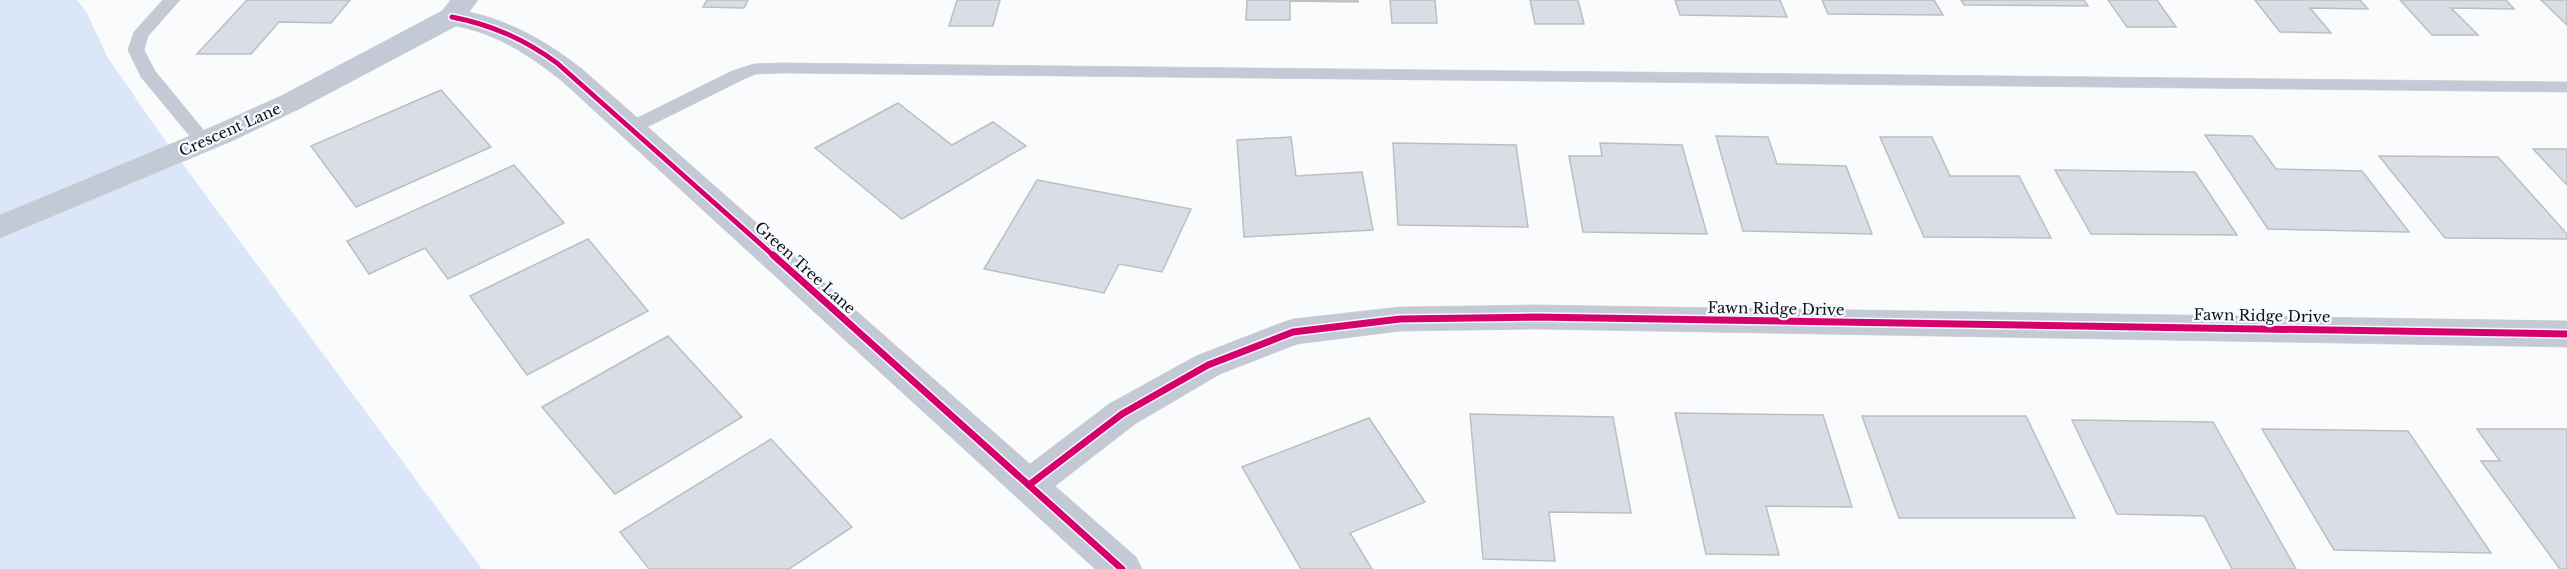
<svg xmlns="http://www.w3.org/2000/svg" width="2567" height="569" viewBox="0 0 2567 569" font-family="'Libre Baskerville',serif">
	<style>
		.green { fill: #dbe6f8 }
		.building { fill: #d8dde6; stroke: #bcbec0; stroke-width: 1.5 }
		.lines { fill: none; stroke-linecap: round; stroke-linejoin: round }
		.service-casing { stroke: #d5d6d7; stroke-width: 1 }
		.minor-casing { stroke: #d5d6d7; stroke-width: 1 }
		.service { fill: #c3cad5; fill-rule: evenodd }
		.minor { fill: #c3cad5; fill-rule: evenodd }
		.cycleway-far1-casing { stroke: #f7faff; stroke-width: 8 }
		.cycleway-casing { stroke: #f7faff; stroke-width: 10 }
		.cycleway-far1 { stroke: #d6006c; stroke-width: 5 }
		.cycleway { stroke: #d6006c; stroke-width: 7 }
		.labels { text-anchor: middle; stroke-width: 4.5; stroke-linejoin: round; paint-order: stroke }
		.street-label { font-size: 15px; fill: #121316; stroke: #f7faff }
	</style>
	<rect width="100%" height="100%" fill="#f9fbfd"/>
	<path class="green" d="M0 0H77L87 13 108 58 162 136 482 569H0Z"/>
	<g class="building">
		<path d="M247 0H350L331 23 279 22 251 54H197Z"/>
		<path d="M707 0H748L744 8 703 7Z"/>
		<path d="M957 0H1000L993 26H949Z"/>
		<path d="M1247 0H1358V2L1290 1V20H1246Z"/>
		<path d="M1390 0H1435L1437 23H1392Z"/>
		<path d="M1530 0H1578L1584 24H1535Z"/>
		<path d="M1675 0H1780L1787 17 1680 15Z"/>
		<path d="M1822 0H1934L1943 15 1828 14Z"/>
		<path d="M1961 0H2084L2088 6 1964 5Z"/>
		<path d="M2108 0H2157L2176 27H2127Z"/>
		<path d="M2255 0H2360L2368 9 2310 8 2331 33 2280 32Z"/>
		<path d="M2400 0H2506L2514 9 2451 8 2478 35H2432Z"/>
		<path d="M2541 0H2567V25Z"/>
		<path d="M441 90 491 147 356 207 311 146Z"/>
		<path d="M898 103 952 145 993 122 1026 146 902 219 815 148Z"/>
		<path d="M2205 135 2252 136 2276 169 2362 171 2409 232 2268 229Z"/>
		<path d="M1716 136 1768 137 1777 164 1846 166 1872 234 1743 231Z"/>
		<path d="M1291 137 1296 176 1362 172 1373 230 1244 237 1237 140Z"/>
		<path d="M1880 137H1932L1950 176H2019L2051 238 1924 237Z"/>
		<path d="M1393 143 1516 145 1528 227 1398 225Z"/>
		<path d="M1600 143 1682 145 1707 234 1583 232 1569 156H1602Z"/>
		<path d="M2533 149H2567V185Z"/>
		<path d="M2379 156 2498 157 2567 234V239L2445 238Z"/>
		<path d="M514 165 564 223 448 279 425 248 369 274 347 241Z"/>
		<path d="M2055 170 2195 172 2237 235 2091 234Z"/>
		<path d="M1037 180 1191 209 1162 272 1119 264 1104 293 984 269Z"/>
		<path d="M588 239 648 311 527 375 470 296Z"/>
		<path d="M668 336 742 417 615 494 542 407Z"/>
		<path d="M1675 413 1823 415 1852 507 1766 506 1779 555 1706 554Z"/>
		<path d="M1470 414 1613 417 1631 513 1549 512 1555 561 1483 559Z"/>
		<path d="M1862 416H2026L2075 518H1899Z"/>
		<path d="M1369 418 1425 502 1350 533 1372 569H1301L1242 467Z"/>
		<path d="M2072 420 2213 422 2296 569H2232L2204 516 2117 514Z"/>
		<path d="M2262 429 2408 431 2491 553 2334 550Z"/>
		<path d="M2477 429H2567V569H2560L2481 461H2500Z"/>
		<path d="M771 439 852 527 789 569H649L620 532Z"/>
	</g>
	<g class="lines">
		<g class="service-casing">
			<g id="service">
				<path d="M163 0H180L148 36 144 50 155 71 210 138 213 142 210 146H198L141 77 128 50 134 32Z"/>
				<path d="M782 63 2567 82V92L782 73 756 74 744 79 637 132H625L622 128 625 124 732 71 754 64Z"/>
			</g>
		</g>
		<g class="minor-casing">
			<path id="minor" d="M451 0H478L469 12C513 22 547 42 582 69L1030 464 1109 404 1196 356 1281 323 1293 319 1400 307 1535 305 2567 321V347L1535 329 1400 331 1297 344 1220 374 1135 424 1055 486 1136 557 1142 569H1095L562 81C529 55 498 34 456 26L301 108 234 140 0 238V215L214 126 281 96 442 11Z"/>
		</g>
		<use href="#service" class="service"/>
		<use href="#minor" class="minor"/>
		<g class="cycleway-far1-casing">
			<path id="cycleway-far1" d="M452 17C492 25 524 39 557 63L775 257"/>
		</g>
		<g class="cycleway-casing">
			<g id="cycleway">
				<path d="M773 255 1122 569"/>
				<path d="M1029 485 1122 414 1208 365 1293 332 1400 319 1535 317 2567 334"/>
			</g>
		</g>
		<use href="#cycleway-far1" class="cycleway-far1"/>
		<use href="#cycleway" class="cycleway"/>
	</g>
	<g class="labels">
		<g class="street-label">
			<text transform="translate(230 130) rotate(-24)" y="5">Crescent Lane</text>
			<text transform="translate(805 268) rotate(42)" y="5">Green Tree Lane</text>
			<text transform="translate(1776 309) rotate(1)" y="5">Fawn Ridge Drive</text>
			<text transform="translate(2262 316) rotate(1)" y="5">Fawn Ridge Drive</text>
		</g>
	</g>
</svg>
